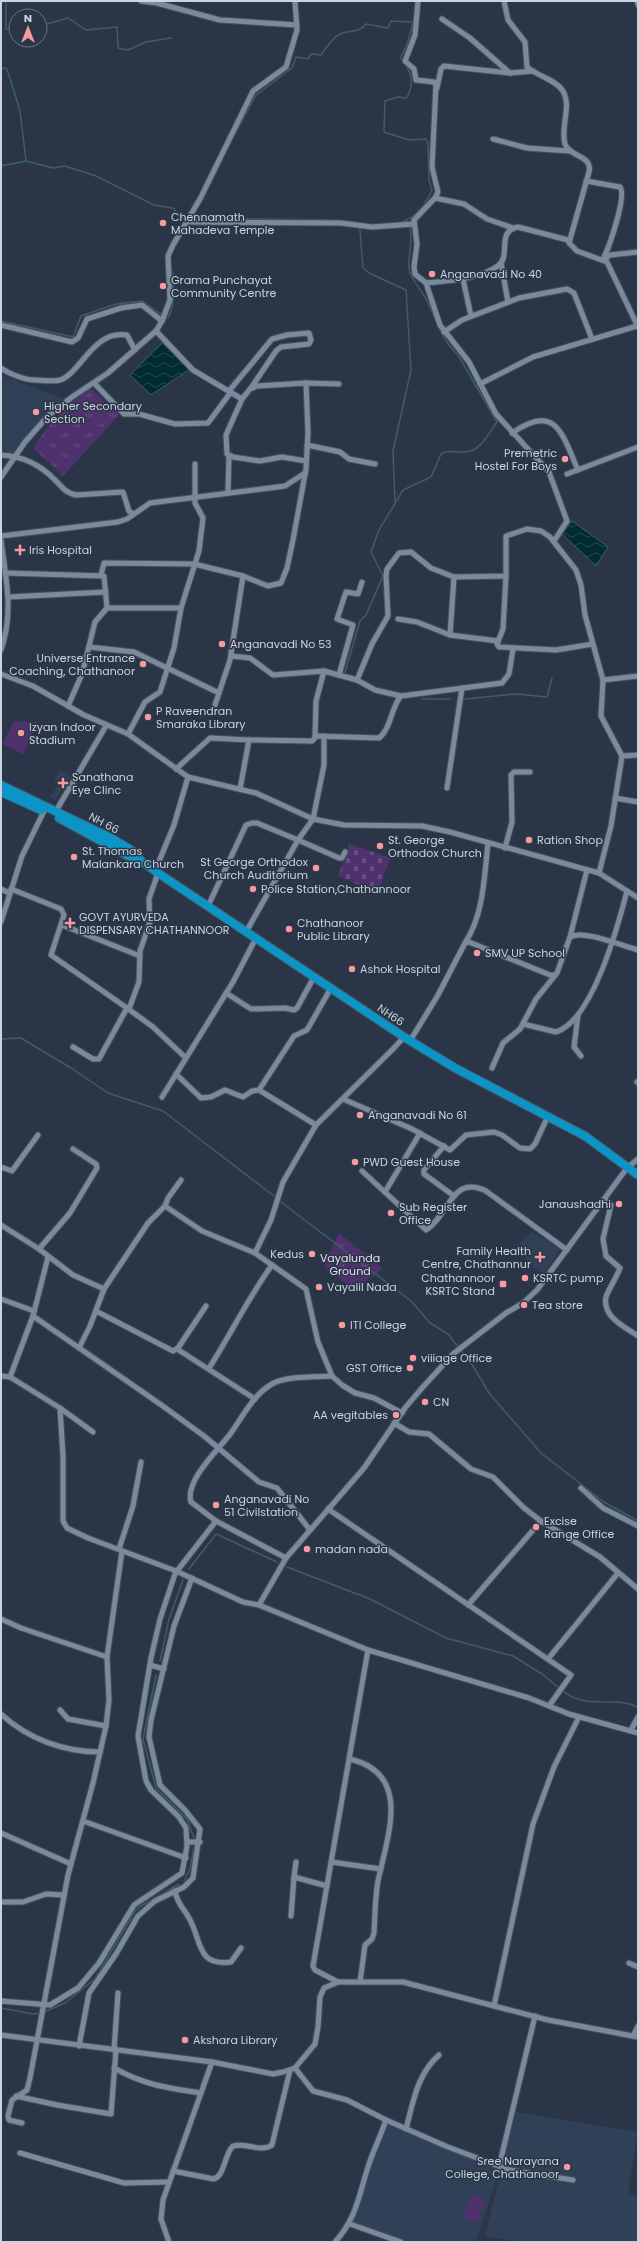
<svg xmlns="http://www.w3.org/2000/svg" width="639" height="2243" viewBox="0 0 639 2243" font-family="Poppins,sans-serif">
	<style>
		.built { fill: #304056 }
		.cemetery { fill: url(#cemetery-stones) }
		.park { fill: url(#park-tufts) }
		.pitch { fill: #4f326d }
		.water { fill: url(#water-waves); stroke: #3d5e65 }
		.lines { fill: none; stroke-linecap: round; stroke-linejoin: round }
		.stream { stroke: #3d5e65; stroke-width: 1.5 }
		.minor-casing { stroke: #46515e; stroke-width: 7 }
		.highway-casing { stroke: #46515e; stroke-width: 10 }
		.minor { stroke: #7b899d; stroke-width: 5 }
		.highway { stroke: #0d94c6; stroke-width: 8 }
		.poi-dot { fill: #f59b9d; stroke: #2a3647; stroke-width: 1.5 }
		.labels { text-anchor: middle; stroke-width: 3; stroke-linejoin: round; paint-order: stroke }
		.poi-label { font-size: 11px; fill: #cbd3dd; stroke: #2a3647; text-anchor: start }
		.street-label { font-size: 11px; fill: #cbd3dd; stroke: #2a3647 }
		.park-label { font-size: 11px; fill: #e8dff4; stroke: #2a3647 }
	</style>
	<defs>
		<pattern id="cemetery-stones" width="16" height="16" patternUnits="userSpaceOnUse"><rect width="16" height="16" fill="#4f326d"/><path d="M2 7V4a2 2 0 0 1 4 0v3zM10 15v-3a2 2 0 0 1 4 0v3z" fill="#674f81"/></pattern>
		<pattern id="park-tufts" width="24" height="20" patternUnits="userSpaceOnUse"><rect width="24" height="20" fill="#4f326d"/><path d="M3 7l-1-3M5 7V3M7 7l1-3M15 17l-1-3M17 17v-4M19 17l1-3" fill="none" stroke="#674f81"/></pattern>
		<pattern id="water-waves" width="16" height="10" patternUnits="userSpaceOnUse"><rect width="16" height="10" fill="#002c31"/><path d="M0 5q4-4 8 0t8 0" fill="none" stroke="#244a4e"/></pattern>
	</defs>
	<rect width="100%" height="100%" fill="#2a3647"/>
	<g class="built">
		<path d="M1 375 63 399 29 433 12 454 1 453Z"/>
		<path d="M60 770 71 777 55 800 50 797 59 784 54 780Z"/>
		<path d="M532 1232 560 1249 544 1274 530 1265 519 1244Z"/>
		<path d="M516 2112 638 2132 628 2194 638 2196V2242H521L485 2236Z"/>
		<path d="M387 2123 499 2170 476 2242H405L352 2224Z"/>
	</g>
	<path class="cemetery" d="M350 844 390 858 378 893 338 876Z"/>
	<g class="park">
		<path d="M90 388 119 415 63 476 33 448C48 423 67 405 90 388Z"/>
		<path d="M339 1233 383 1269 353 1289 324 1267Z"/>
	</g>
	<g class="pitch">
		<path d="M14 721 38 722 23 754 3 744Z"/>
		<path d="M472 2194 486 2199 477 2222 463 2218Z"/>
	</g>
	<g class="water">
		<path d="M162 343 190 369 151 395 130 375Z"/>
		<path d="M572 521 608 547 596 566 562 534Z"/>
	</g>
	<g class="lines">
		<g class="stream">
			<path d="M6 1V29L16 30"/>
			<path d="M40 26 68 18 86 30 117 27 118 48 128 50 146 42 171 38"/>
			<path d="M1 69 6 68 8 72 20 111 26 161"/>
			<path d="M228 147 256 95 292 68 296 57 308 59 311 54 321 55C327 47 331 39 340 34 349 30 360 33 366 24L388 28 391 21 413 22 407 45 400 58 403 61"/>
			<path d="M1 166 26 161 53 168 65 166 96 176 154 205 173 208 180 218H187"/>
			<path d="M193 217 197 209"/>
			<path d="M191 218 327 220 357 223"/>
			<path d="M398 223C415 219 425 206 432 190L429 180 428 144 426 139 409 140 384 132 385 101 398 97 406 98C414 88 412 74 405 64"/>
			<path d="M360 230 363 268 371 274 406 290 411 370 393 451 395 501"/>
			<path d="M180 237 189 223"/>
			<path d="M168 318C176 302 175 284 171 266"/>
			<path d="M1 321 73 337 81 316 116 304 142 301 161 314"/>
			<path d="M345 672 360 621 366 615 383 576 371 552 379 530 403 490 431 477 441 454C448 450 455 452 463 452 480 453 488 434 497 422L458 355C441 340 436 318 426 299 421 289 410 279 409 268 408 255 413 241 410 228"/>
			<path d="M422 699H450"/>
			<path d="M465 699 516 694 547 697 552 678"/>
			<path d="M1 1039 21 1038 71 1068 108 1093 163 1111 274 1196"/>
			<path d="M281 1202 411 1301 430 1323 448 1334 473 1366 489 1393 541 1453 604 1502 638 1521"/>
			<path d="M287 1567 370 1599 446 1638 513 1656 542 1674 559 1688"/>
			<path d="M189 1569 216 1534 277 1562"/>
			<path d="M160 1661 169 1619 183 1580"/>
			<path d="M156 1675 143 1739 156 1788 187 1819 194 1838"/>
			<path d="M562 1690C586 1711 613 1695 638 1707"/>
			<path d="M184 1881 190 1869 194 1847"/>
			<path d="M1 2008 33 2014 41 2013"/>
			<path d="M44 2012 65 2003 95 1979 135 1911 141 1906 179 1884"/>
		</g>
		<g class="minor-casing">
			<g id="minor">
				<path d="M141 1 157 3 220 20 297 25"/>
				<path d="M418 1 415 35 405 61 414 69 416 80 434 82 436 85 432 167 438 192 435 198 414 220 417 244 414 267 415 274 426 283 440 325 469 362 496 414 549 472 567 521 554 541"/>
				<path d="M504 1 508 20 525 42 527 67C537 76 555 79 563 91 572 107 560 127 565 144 569 157 593 155 589 172L569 243 577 251 607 262 638 327"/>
				<path d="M637 1 638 5"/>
				<path d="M442 19 470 38 510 73"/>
				<path d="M437 88 441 69 444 66 510 73 533 71"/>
				<path d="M493 139 527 148 569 151"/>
				<path d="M586 181 620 187C627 196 609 248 603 259"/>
				<path d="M435 198 464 204 487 219 513 228"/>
				<path d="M187 222 341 223 372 227 414 224"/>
				<path d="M605 259 610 255 638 252"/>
				<path d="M501 263 508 302"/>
				<path d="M463 279 471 316"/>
				<path d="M426 283C447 281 482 279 499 265 511 255 496 231 518 227L568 240"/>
				<path d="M1 325 72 342 78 338 87 319 121 308 142 305 162 321"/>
				<path d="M156 331 193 370 242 399 250 389 257 386 306 383 339 384"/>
				<path d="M444 332 462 320 519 298 567 289 574 293 592 339"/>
				<path d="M1 368C9 374 25 380 35 380 43 380 53 382 60 380 80 374 94 329 127 335L135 350"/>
				<path d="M94 383 124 414H139L175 424 208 423 231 392"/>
				<path d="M480 384 533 357 637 326"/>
				<path d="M229 391 272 339 287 335 309 333 311 340 309 344 281 347 276 351 251 388"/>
				<path d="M242 399 226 435 227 454 233 457 260 461 282 457 306 461"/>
				<path d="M512 433C556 402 562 434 578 470"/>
				<path d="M307 445 340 452 349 459 375 464"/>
				<path d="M1 455C22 456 41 465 56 481 63 488 66 493 76 495L123 492 129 511 133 514"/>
				<path d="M567 474 638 447"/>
				<path d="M1 477 25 442 48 416 72 397 108 373 156 331 162 321 170 300 168 256 173 245 200 199 253 91 286 67 297 30 295 1"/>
				<path d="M228 492 229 456"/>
				<path d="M1 536 118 522 127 519 150 503 285 486 305 473"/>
				<path d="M1 540C6 580 14 612 1 650"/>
				<path d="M5 573 104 576 107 608 95 622 82 674 68 706"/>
				<path d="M101 575 104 563 194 564 243 576 268 586 281 583 287 568 293 540 306 469 308 432 306 383"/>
				<path d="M506 576 503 629 497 644 499 647 556 650 593 644"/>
				<path d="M9 597 106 592"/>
				<path d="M107 608H181"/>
				<path d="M398 619 417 622 450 635 498 641"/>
				<path d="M450 635 454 577"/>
				<path d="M89 647 134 652 219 693"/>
				<path d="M231 656 250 658 273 675 324 671"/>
				<path d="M1 674 33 686 84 715 128 734 188 777 256 793 313 819 344 825 422 826 450 832 599 873 611 826 622 756 638 755"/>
				<path d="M339 675 353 625 337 619 346 592 358 594 362 582"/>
				<path d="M357 680 375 690 401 696"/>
				<path d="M603 680 638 676"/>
				<path d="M215 705 230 660 243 576"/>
				<path d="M128 734 145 702 160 692 174 648 181 608 199 551 203 518 195 503V464"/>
				<path d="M315 736 379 738C391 729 391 707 401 696L502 683 509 674 513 649"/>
				<path d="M176 769 210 738 249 740"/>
				<path d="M447 788 462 688"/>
				<path d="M240 789 249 740 312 741 315 738 316 701 324 671 357 680 372 644 388 616 386 575 387 569 399 553 411 552 431 568 454 577 506 576V536L527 529 541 531 550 537 576 570 581 585 585 615 603 680 601 716 622 756"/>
				<path d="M615 798 638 802"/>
				<path d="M56 811 106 726"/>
				<path d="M505 848 512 822 511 775 514 772H530"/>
				<path d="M155 871 174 825 188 777"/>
				<path d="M599 873 638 898"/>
				<path d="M1 889 9 893"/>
				<path d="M11 889 61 909 64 915 51 955 127 1008 99 1059H93L73 1047"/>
				<path d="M208 906 246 825 252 823H257L298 840 313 819 324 765V736"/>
				<path d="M1 922 22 856 46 807"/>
				<path d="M62 925 140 956"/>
				<path d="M246 932 298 840 339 858H342L345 852"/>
				<path d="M570 937 587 870"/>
				<path d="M465 943C484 914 484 877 488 844"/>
				<path d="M226 993 251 1009 285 1008 294 1010 297 1008 314 977"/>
				<path d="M127 1008 153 1027 186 1058"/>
				<path d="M129 1009 139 982 140 951 150 922 149 899 158 873"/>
				<path d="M578 1015 574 1047 581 1056"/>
				<path d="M523 1024 556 1032C593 1020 618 926 627 891"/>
				<path d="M410 1041 438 995 465 943 469 942 550 975H555"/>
				<path d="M492 1068 503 1043 520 1029 536 999 557 973 570 937C583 929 622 946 638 950"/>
				<path d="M176 1074 201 1098 211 1097 225 1090 243 1097 252 1091 259 1090 316 1125"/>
				<path d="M637 1082 638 1083"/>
				<path d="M259 1090 294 1036 307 1030 331 988"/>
				<path d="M162 1097 233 982 256 938"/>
				<path d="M343 1099 412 1129 450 1150 466 1135 494 1132 502 1135 520 1148 530 1149 535 1144 547 1118"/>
				<path d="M444 1146 424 1170V1174L454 1196"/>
				<path d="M1 1167 12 1171 38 1135"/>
				<path d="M362 1171 426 1230C449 1216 451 1174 486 1191L567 1250"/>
				<path d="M385 1192 420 1133"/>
				<path d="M605 1199 611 1205 603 1239 606 1256 620 1268C617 1277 608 1290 606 1297 602 1317 625 1327 638 1336"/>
				<path d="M165 1206 168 1198 181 1180"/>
				<path d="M1 1225 39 1249 73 1275 104 1289 148 1223 165 1206 202 1231 255 1253 306 1289 318 1342 332 1376 342 1385 355 1393 374 1398 402 1413"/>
				<path d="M39 1249 70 1213 97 1168 96 1164 73 1149"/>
				<path d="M255 1253 271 1220 283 1182 316 1125 393 1049 404 1037"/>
				<path d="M1 1299 34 1311"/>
				<path d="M96 1311 173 1351 178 1348 206 1306"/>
				<path d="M33 1316 160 1404 204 1436 259 1482 277 1488 310 1530"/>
				<path d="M79 1348 90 1326 104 1289"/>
				<path d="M177 1349 255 1399"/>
				<path d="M209 1368C231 1334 248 1298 272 1265"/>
				<path d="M1 1376 10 1377 60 1408 63 1456V1521L67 1528 88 1538 176 1571 243 1602 259 1605 286 1558 364 1468 405 1408 422 1388 453 1354 506 1313 523 1303 537 1290 627 1168 638 1159"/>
				<path d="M10 1377 33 1316 48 1257"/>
				<path d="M60 1408 93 1432"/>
				<path d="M394 1423 409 1432 429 1434 471 1469 493 1477 524 1508 541 1521 600 1557 638 1589"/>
				<path d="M581 1488 603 1508 638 1526"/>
				<path d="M328 1509 571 1675 549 1706"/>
				<path d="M119 1549 133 1506 141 1462"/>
				<path d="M286 1558 216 1521 191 1502C184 1481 220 1448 231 1433 243 1416 253 1395 272 1384 285 1376 317 1377 332 1376"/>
				<path d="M177 1571 216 1521"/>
				<path d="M259 1605 368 1650 529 1698 569 1714 638 1733"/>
				<path d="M468 1605 541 1521"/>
				<path d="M1 1619 21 1628 107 1657"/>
				<path d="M548 1659 618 1573"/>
				<path d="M150 1665 164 1669"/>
				<path d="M60 1710 68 1719 106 1726"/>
				<path d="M1 1714C28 1739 64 1752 100 1752"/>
				<path d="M631 1730 638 1717"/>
				<path d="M350 1759C413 1774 387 1837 378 1881 375 1898 375 1916 374 1933L372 1939 365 1945 360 1982"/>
				<path d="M83 1821 186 1858"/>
				<path d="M1 1833 71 1864"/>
				<path d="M188 1842H200"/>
				<path d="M331 1862 381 1869"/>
				<path d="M294 1877 296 1862"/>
				<path d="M175 1891C177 1904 184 1908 189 1918 202 1940 196 1967 231 1962L241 1948"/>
				<path d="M1 1902H23L46 1894 64 1895"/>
				<path d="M291 1916 294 1877 327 1886"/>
				<path d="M629 1963 638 1967"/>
				<path d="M338 1982 315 1970 313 1966 368 1650"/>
				<path d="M1 2001 50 2005 78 1988 99 1963 134 1905 182 1873 187 1846 186 1828 179 1817 151 1790 146 1781 138 1736 151 1658 160 1619 176 1571"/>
				<path d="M494 2006 533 1824 554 1767 579 1717"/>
				<path d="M1 2035 212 2062 273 2074 283 2072 295 2068 315 2044 318 2027 320 1997 324 1988 338 1982H403L548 2020 638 2037"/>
				<path d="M633 2036 638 2026"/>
				<path d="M79 2046 89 1993 116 1954 138 1916 155 1901 184 1887 193 1878 200 1829 185 1810 160 1785 149 1737 151 1720 174 1626 192 1578"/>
				<path d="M114 2050 118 1993"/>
				<path d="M114 2068C144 2085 168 2088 201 2093"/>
				<path d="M295 2068 313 2091 347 2100 386 2120 448 2147 509 2170 573 2180"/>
				<path d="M16 2096 57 2105 111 2114 116 2050"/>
				<path d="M22 2123 9 2120 8 2116 12 2100 27 2090 30 2078 68 1875 93 1783 106 1726 109 1700 107 1657 122 1551"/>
				<path d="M406 2129C413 2103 417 2074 439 2055"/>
				<path d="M20 2153 124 2183 169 2182"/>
				<path d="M499 2167 535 2016"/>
				<path d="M173 2171 214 2179C225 2175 224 2155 233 2146 245 2142 261 2153 272 2145L290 2070"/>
				<path d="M350 2224 401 2242"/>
				<path d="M169 2242 161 2219 163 2200 212 2062"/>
				<path d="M335 2242C357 2218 359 2194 369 2164 374 2149 381 2135 386 2120"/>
			</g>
		</g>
		<g class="highway-casing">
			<g id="highway">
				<path d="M1 785 111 838 136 853 140 860 158 873 404 1037 455 1068 585 1136 638 1175"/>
				<path d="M1 792 41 810"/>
				<path d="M59 818 132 858 140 860"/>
			</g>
		</g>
		<use href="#minor" class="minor"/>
		<use href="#highway" class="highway"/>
	</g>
	<g class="poi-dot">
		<circle cx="163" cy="223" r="4"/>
		<circle cx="432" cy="274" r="4"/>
		<circle cx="163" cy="286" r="4"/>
		<circle cx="36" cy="412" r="4"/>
		<circle cx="565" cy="459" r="4"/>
		<path d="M18 544h4v4h4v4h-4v4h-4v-4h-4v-4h4z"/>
		<circle cx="222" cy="644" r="4"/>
		<circle cx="143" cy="664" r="4"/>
		<circle cx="148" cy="717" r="4"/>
		<circle cx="21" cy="733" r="4"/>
		<path d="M61 777h4v4h4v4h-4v4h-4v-4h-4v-4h4z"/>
		<circle cx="529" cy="840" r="4"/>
		<circle cx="380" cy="846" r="4"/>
		<circle cx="74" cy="857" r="4"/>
		<circle cx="316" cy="868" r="4"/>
		<circle cx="253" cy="889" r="4"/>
		<path d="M68 917h4v4h4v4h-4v4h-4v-4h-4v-4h4z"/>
		<circle cx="289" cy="929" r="4"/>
		<circle cx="477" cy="953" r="4"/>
		<circle cx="352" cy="969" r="4"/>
		<circle cx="360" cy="1115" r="4"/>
		<circle cx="355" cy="1162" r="4"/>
		<circle cx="619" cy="1204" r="4"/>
		<circle cx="391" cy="1213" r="4"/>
		<circle cx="312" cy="1254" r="4"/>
		<path d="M538 1251h4v4h4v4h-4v4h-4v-4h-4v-4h4z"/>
		<circle cx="525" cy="1278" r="4"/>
		<rect x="499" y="1280" width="8" height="8" rx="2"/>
		<circle cx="319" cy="1287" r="4"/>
		<circle cx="524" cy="1305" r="4"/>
		<circle cx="342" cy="1325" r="4"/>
		<circle cx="413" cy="1358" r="4"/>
		<circle cx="410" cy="1368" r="4"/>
		<circle cx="425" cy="1402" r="4"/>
		<circle cx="396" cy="1415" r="4"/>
		<circle cx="216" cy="1505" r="4"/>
		<circle cx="536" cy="1527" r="4"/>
		<circle cx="307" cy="1549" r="4"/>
		<circle cx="185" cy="2040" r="4"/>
		<circle cx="567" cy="2167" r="4"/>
	</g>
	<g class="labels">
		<g class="poi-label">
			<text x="171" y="221">Chennamath<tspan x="171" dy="13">Mahadeva Temple</tspan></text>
			<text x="440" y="278">Anganavadi No 40</text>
			<text x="171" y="284">Grama Punchayat<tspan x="171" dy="13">Community Centre</tspan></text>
			<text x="44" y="410">Higher Secondary<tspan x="44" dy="13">Section</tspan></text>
			<text x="557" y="457" text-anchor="end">Premetric<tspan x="557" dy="13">Hostel For Boys</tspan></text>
			<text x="29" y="554">Iris Hospital</text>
			<text x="230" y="648">Anganavadi No 53</text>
			<text x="135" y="662" text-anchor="end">Universe Entrance<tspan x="135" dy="13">Coaching, Chathanoor</tspan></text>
			<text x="156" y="715">P Raveendran<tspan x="156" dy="13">Smaraka Library</tspan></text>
			<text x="29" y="731">Izyan Indoor<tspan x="29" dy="13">Stadium</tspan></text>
			<text x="72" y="781">Sanathana<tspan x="72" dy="13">Eye Clinc</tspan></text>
			<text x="388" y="844">St. George<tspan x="388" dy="13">Orthodox Church</tspan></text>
			<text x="537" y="844">Ration Shop</text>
			<text x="82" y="855">St. Thomas<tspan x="82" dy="13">Malankara Church</tspan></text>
			<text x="308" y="866" text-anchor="end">St George Orthodox<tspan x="308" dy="13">Church Auditorium</tspan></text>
			<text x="261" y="893">Police Station,Chathannoor</text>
			<text x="79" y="921">GOVT AYURVEDA<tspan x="79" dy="13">DISPENSARY CHATHANNOOR</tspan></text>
			<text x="297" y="927">Chathanoor<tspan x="297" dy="13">Public Library</tspan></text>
			<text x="485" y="957">SMV UP School</text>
			<text x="360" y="973">Ashok Hospital</text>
			<text x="368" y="1119">Anganavadi No 61</text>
			<text x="363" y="1166">PWD Guest House</text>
			<text x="611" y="1208" text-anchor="end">Janaushadhi</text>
			<text x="399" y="1211">Sub Register<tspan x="399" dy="13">Office</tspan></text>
			<text x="531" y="1255" text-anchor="end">Family Health<tspan x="531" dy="13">Centre, Chathannur</tspan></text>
			<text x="304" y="1258" text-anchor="end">Kedus</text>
			<text x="495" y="1282" text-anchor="end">Chathannoor<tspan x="495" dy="13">KSRTC Stand</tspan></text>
			<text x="533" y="1282">KSRTC pump</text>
			<text x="327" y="1291">Vayalil Nada</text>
			<text x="532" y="1309">Tea store</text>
			<text x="350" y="1329">ITI College</text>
			<text x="421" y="1362">viiiage Office</text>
			<text x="402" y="1372" text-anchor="end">GST Office</text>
			<text x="433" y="1406">CN</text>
			<text x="388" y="1419" text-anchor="end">AA vegitables</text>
			<text x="224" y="1503">Anganavadi No<tspan x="224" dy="13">51 Civilstation</tspan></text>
			<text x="544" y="1525">Excise<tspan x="544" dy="13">Range Office</tspan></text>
			<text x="315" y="1553">madan nada</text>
			<text x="193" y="2044">Akshara Library</text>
			<text x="559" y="2165" text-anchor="end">Sree Narayana<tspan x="559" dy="13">College, Chathanoor</tspan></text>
		</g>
		<g class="street-label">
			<text transform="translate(104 823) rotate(28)" y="4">NH 66</text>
			<text transform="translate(391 1015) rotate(34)" y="4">NH66</text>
		</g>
		<g class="park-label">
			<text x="350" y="1262">Vayalunda<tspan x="350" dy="13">Ground</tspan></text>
		</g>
	</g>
	<rect width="639" height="2243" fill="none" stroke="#cbd3dd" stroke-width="4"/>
	<g transform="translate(28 28)"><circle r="19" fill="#2a3647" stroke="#6a7583"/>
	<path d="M0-3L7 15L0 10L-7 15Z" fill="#f59b9d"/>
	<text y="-6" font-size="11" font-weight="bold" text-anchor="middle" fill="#cbd3dd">N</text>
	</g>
</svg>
